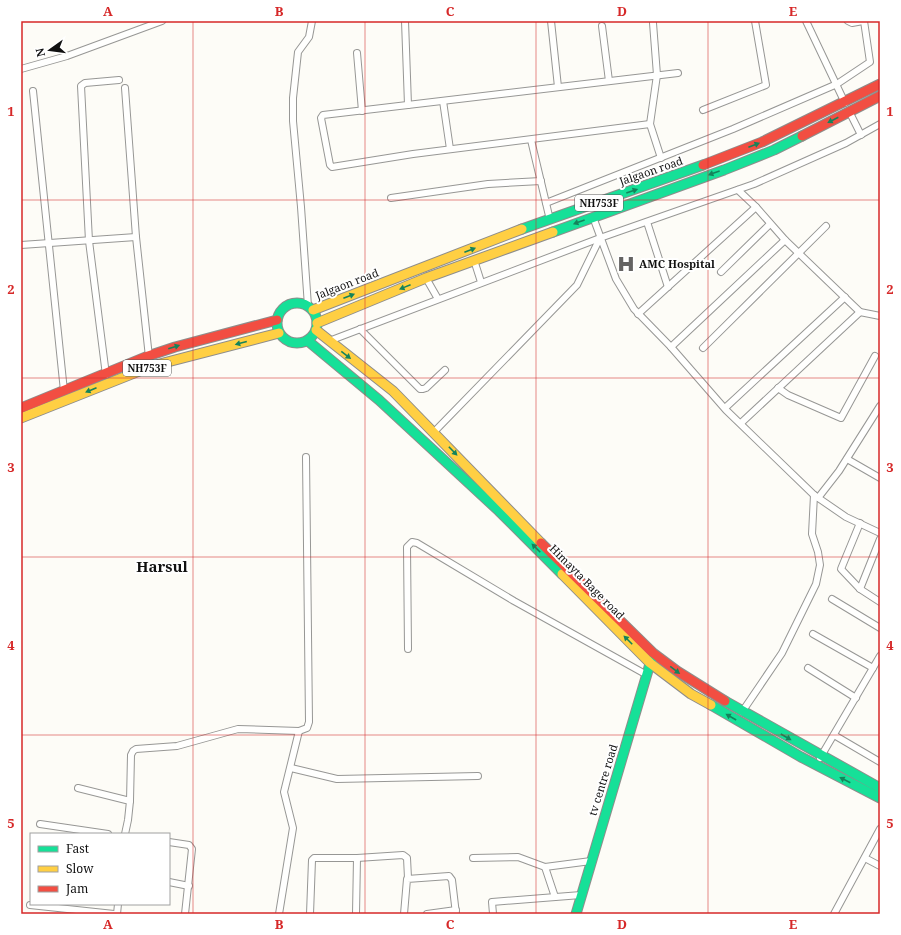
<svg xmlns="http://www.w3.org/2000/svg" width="901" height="935" viewBox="0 0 901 935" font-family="'Noto Serif',serif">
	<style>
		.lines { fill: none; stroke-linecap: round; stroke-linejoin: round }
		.street-casing { stroke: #979795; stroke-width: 8 }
		.fast-casing { stroke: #8e8d8b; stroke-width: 11 }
		.slow-casing { stroke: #8e8d8b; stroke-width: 11 }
		.jam-casing { stroke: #8e8d8b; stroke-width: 11 }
		.street { stroke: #fffffe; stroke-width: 6 }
		.fast { stroke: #16e098; stroke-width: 9 }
		.slow { stroke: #ffcf43; stroke-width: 9 }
		.jam { stroke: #f24e42; stroke-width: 9 }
		.oneway { fill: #14835b }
		.grid { fill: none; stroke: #d62828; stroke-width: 1; stroke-opacity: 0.55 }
		.labels { text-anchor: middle; stroke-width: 4; stroke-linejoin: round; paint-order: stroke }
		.shield { fill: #fff; stroke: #585858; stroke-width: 1 }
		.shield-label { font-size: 10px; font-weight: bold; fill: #111 }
		.street-label { font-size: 11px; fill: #111; stroke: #fff }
		.poi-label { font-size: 11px; font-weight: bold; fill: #111; stroke: #fff; text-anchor: start }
		.district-label { font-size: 15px; font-weight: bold; fill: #111; stroke: #fff }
		.neatline { fill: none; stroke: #d62828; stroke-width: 1.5 }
		.grid-label { font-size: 13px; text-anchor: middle; font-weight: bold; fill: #d62828 }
	</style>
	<rect width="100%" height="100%" fill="#fdfcf7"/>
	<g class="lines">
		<g class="street-casing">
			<g id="street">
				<path d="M405 21 408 105"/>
				<path d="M551 21 558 87"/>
				<path d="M806 21 845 103"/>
				<path d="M848 21 852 23 863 21"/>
				<path d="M653 23 657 75 650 124 661 158"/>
				<path d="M602 26 609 81"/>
				<path d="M357 53 362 111"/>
				<path d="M21 69 67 56 162 21"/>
				<path d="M125 88 136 237 149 357"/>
				<path d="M33 91 64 391"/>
				<path d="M443 101 450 149"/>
				<path d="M703 110 766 85 755 21"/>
				<path d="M849 111 861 135"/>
				<path d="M650 124 413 154 332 167 330 165 321 118 323 115 678 73"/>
				<path d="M531 140 550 220"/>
				<path d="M738 190 756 207 785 240 860 312 880 316"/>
				<path d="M391 198 488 184 541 181"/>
				<path d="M546 203 733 129 837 84 870 62 864 21"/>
				<path d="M593 217 616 279 634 309 671 347 726 410 814 495 846 517 880 533"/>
				<path d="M647 222 668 287"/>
				<path d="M21 245 136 237"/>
				<path d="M474 260 481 282"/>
				<path d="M721 272 770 224"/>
				<path d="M426 278 438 299"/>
				<path d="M308 306 301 207 293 121V98L298 52 309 37 312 21"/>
				<path d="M638 314 756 207"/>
				<path d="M360 329 420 389H423L426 388 445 370"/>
				<path d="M329 341 600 238 754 184 846 143 880 124"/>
				<path d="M671 347 785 240"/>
				<path d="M703 348 826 226"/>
				<path d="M106 375 89 241 81 86 85 83 119 80"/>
				<path d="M778 388 788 395 841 418 875 356"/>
				<path d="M725 408 845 297"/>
				<path d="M741 423 860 312"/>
				<path d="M434 432 577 285 600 238"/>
				<path d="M847 459 880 478"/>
				<path d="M818 498 839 471 880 406"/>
				<path d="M860 523 841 569 860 589 880 602"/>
				<path d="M860 589 880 539"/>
				<path d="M832 599 880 628"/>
				<path d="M813 634 873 668"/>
				<path d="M408 649 407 547 412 542 417 543 514 601 647 675"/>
				<path d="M808 668 856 698"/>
				<path d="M742 712 782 653 816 584 820 565 818 552 812 534 814 495"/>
				<path d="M834 735 880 762"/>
				<path d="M820 758 880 656"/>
				<path d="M291 768 337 779 478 776"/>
				<path d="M78 788 130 801 128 820 125 834"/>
				<path d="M130 801 131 755 133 751 136 749 177 746 238 729 299 731 307 728 309 722 306 457"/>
				<path d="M40 824 108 834"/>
				<path d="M169 842 189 845 192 849 185 914"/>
				<path d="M473 858 518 857 545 867 591 861"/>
				<path d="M865 858 880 866"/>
				<path d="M545 867 555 897"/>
				<path d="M169 882 189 886"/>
				<path d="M30 905 114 914"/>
				<path d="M117 914 118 904"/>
				<path d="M279 914 293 828 284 792 299 731"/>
				<path d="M310 914 312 860 314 858H357L403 855 407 858 408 878"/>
				<path d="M356 914 357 858"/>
				<path d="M404 914 407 879 449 876 452 880 456 914"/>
				<path d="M427 914 456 910"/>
				<path d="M493 914 492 902 581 895"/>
				<path d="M834 914 880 829"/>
			</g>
		</g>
		<g class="fast-casing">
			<g id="fast">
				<path d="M522 229 703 165"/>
				<path d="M553 232 724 170 774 150 802 136"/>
				<circle cx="297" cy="323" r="20"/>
				<path d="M308 341 379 400 499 511 562 574"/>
				<path d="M725 701 880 788"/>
				<path d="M711 705 801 757 880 798"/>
				<path d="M576 914 652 657"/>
			</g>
		</g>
		<g class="slow-casing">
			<g id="slow">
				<path d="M313 310 522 229"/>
				<path d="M317 323 426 278 553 232"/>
				<path d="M316 330 393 391 541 543"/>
				<path d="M21 418 152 366 279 333"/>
				<path d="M562 574 650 663 691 694 711 705"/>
			</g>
		</g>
		<g class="jam-casing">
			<g id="jam">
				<path d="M802 136 880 96"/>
				<path d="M703 165 762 142 880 84"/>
				<path d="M21 408 148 356 175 347 277 320"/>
				<path d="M541 543 653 653 677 671 725 701"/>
			</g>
		</g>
		<use href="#street" class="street"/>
		<use href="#fast" class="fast"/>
		<use href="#slow" class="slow"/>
		<use href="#jam" class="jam"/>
	</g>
	<defs><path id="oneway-solid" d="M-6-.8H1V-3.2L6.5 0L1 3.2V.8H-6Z"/></defs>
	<g class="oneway">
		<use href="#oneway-solid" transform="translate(833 120) rotate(153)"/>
		<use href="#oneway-solid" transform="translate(754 145) rotate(-21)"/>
		<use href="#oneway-solid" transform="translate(714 173) rotate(160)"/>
		<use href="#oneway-solid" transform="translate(632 191) rotate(-19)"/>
		<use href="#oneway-solid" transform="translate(579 222) rotate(160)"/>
		<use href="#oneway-solid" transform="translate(470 250) rotate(-21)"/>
		<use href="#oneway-solid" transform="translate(405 287) rotate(158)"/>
		<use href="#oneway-solid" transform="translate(349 296) rotate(-21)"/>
		<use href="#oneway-solid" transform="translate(241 343) rotate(165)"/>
		<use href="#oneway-solid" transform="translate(174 347) rotate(-17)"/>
		<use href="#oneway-solid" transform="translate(346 355) rotate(38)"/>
		<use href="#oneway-solid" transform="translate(91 390) rotate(157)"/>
		<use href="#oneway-solid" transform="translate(453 451) rotate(46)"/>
		<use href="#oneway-solid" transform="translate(536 548) rotate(-135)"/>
		<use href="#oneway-solid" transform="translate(628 640) rotate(-135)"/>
		<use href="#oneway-solid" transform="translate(675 670) rotate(37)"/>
		<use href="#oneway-solid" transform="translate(731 717) rotate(-150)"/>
		<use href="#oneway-solid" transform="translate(786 737) rotate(30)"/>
		<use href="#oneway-solid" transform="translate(845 780) rotate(-153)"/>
	</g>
	<path class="grid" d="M193 21V914M365 21V914M536 21V914M708 21V914M21 200H880M21 378H880M21 557H880M21 735H880"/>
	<defs>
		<g id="hospital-bare" transform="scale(1.38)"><path d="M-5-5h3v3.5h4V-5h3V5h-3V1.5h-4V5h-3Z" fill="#646362" stroke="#fff" stroke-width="2.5" paint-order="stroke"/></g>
	</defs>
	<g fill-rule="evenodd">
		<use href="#hospital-bare" x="626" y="264"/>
	</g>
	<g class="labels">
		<g class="shield">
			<rect x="575" y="195" width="48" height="16" rx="3"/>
			<rect x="123" y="360" width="48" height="16" rx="3"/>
		</g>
		<g class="shield-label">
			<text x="599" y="207">NH753F</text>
			<text x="147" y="372">NH753F</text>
		</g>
		<g class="street-label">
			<text transform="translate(651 171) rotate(-19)" y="4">Jalgaon road</text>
			<text transform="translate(347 284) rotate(-21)" y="4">Jalgaon road</text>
			<text transform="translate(587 582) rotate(45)" y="4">Himayta Bage road</text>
			<text transform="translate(603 780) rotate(-73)" y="4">tv centre road</text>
		</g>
		<g class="poi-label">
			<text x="639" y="268">AMC Hospital</text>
		</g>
		<g class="district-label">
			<text x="162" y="572">Harsul</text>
		</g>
	</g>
	<rect width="901" height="935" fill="none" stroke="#ffffff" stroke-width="44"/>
	<rect x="30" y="833" width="140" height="72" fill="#ffffff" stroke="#a0a0a0"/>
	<rect x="38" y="846" width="20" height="6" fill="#16e098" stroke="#a0a0a0"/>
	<text x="66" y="853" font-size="12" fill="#111111">Fast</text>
	<rect x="38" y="866" width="20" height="6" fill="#ffcf43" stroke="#a0a0a0"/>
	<text x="66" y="873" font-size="12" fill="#111111">Slow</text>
	<rect x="38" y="886" width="20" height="6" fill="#f24e42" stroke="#a0a0a0"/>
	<text x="66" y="893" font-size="12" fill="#111111">Jam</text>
	<g transform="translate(50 50) rotate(256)" stroke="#ffffff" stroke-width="3" paint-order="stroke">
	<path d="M0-3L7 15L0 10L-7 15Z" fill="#111111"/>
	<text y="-6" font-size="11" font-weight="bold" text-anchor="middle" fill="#111111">N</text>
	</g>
	<rect x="22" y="22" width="857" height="891" class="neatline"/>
	<g class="grid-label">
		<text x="108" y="16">A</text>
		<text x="279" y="16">B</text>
		<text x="450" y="16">C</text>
		<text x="622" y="16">D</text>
		<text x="793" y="16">E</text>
		<text x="11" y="116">1</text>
		<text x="890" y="116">1</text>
		<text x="11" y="294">2</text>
		<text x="890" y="294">2</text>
		<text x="11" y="472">3</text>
		<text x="890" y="472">3</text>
		<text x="11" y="650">4</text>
		<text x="890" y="650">4</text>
		<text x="11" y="828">5</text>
		<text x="890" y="828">5</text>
		<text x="108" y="929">A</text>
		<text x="279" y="929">B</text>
		<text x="450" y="929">C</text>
		<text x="622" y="929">D</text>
		<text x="793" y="929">E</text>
	</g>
</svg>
